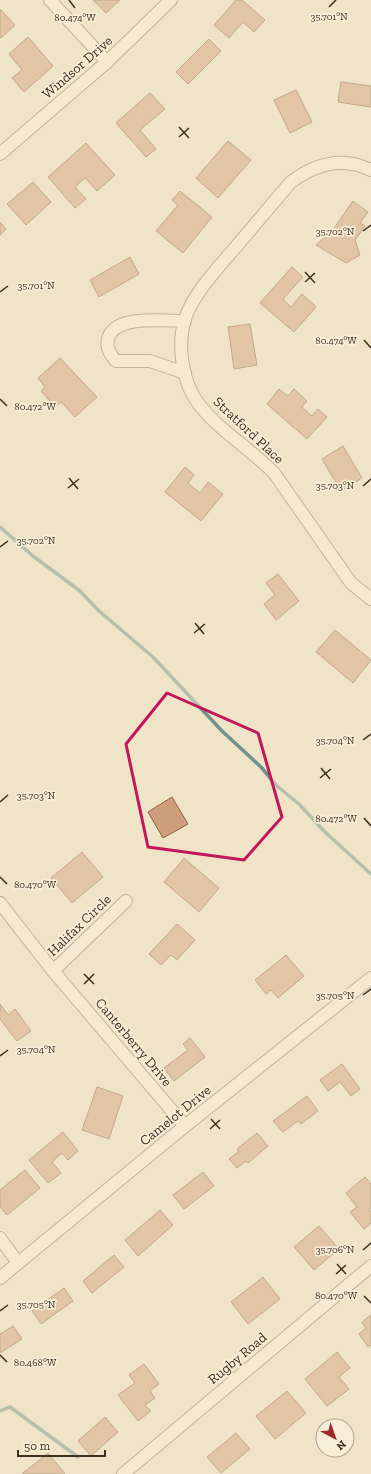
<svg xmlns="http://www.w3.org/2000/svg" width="371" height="1474" viewBox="0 0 371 1474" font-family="'Zilla Slab',serif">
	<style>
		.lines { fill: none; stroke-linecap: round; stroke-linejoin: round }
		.stream { stroke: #6f938a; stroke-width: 3.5 }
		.building { fill: #cf9f7d; stroke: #8d5f41 }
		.minor-casing { stroke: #8d765c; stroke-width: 14 }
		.minor { stroke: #faf1dc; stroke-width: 12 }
		.marked { fill: none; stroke: #c2185b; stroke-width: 3; stroke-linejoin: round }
		.ticks { fill: none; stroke: #3d2e20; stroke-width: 1.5 }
		.labels { text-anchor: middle; stroke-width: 3.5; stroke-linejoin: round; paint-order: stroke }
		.street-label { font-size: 14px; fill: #3d2e20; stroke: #f7eed8 }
		.ticks-label { font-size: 10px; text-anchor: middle; fill: #3d2e20; stroke: #f7eed8; stroke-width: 3.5; stroke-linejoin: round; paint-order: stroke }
	</style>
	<rect width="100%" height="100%" fill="#f0e4c8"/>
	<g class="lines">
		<g class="stream">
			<path d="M0 527 33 556 80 591 99 611 153 657 222 731 261 767 277 786 299 804 325 832 371 874"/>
			<path d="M0 1411 10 1407 78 1457"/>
		</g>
	</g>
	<g class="building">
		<path d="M93 0H120L106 13Z"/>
		<path d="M236 0H242L265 20 254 32 243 22 229 38 214 25Z"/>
		<path d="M0 9 15 25 1 38 0 37Z"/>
		<path d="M28 37 53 66 24 92 12 78 22 70 9 54Z"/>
		<path d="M209 39 221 51 188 84 176 72Z"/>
		<path d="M341 82 371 86V107L338 102Z"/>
		<path d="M296 90 312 122 290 133 274 100Z"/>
		<path d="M150 93 165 109 140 130 156 149 146 157 116 123Z"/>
		<path d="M228 141 251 160 218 198 196 178Z"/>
		<path d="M86 143 115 175 97 191 85 178 75 187 86 199 75 208 48 177Z"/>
		<path d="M33 182 51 202 26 225 7 204Z"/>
		<path d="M180 191 212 217 183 253 156 231 178 205 172 200Z"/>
		<path d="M353 201 368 212 360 223 365 226 355 240 360 255 346 263 316 245 332 231Z"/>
		<path d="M0 222 6 229 0 235Z"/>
		<path d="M130 257 139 274 99 297 90 280Z"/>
		<path d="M292 267 303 277 283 299 291 307 302 294 316 307 294 332 260 303Z"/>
		<path d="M250 324 257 365 234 369 228 327Z"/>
		<path d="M60 358 97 397 75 417 61 402 55 407 41 391 45 387 38 378Z"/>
		<path d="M279 389 288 396 294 389 307 401 302 407 312 416 318 409 327 417 307 439 267 404Z"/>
		<path d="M343 446 362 478 341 491 322 459Z"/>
		<path d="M185 467 194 475 188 483 200 493 208 482 223 494 201 521 165 492Z"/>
		<path d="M278 574 299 601 276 620 264 604 275 595 266 583Z"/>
		<path d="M335 630 371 660 353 683 316 652Z"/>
		<path d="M172 797 188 824 163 838 148 812Z"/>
		<path d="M82 852 103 877 72 903 51 878Z"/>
		<path d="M184 858 219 888 199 912 164 882Z"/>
		<path d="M177 924 195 940 177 960 171 955 161 965 149 954Z"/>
		<path d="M286 955 304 976 278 998 271 990 266 994 255 980Z"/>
		<path d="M0 1004 8 1015 15 1009 31 1031 17 1041 0 1019Z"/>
		<path d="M190 1038 205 1057 174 1081 164 1068 188 1050 183 1044Z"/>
		<path d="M342 1064 360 1089 351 1096 340 1082 328 1091 320 1080Z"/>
		<path d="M97 1087 123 1096 109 1139 82 1130Z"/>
		<path d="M307 1096 318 1111 301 1124 298 1121 283 1132 273 1121Z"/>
		<path d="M63 1132 78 1151 68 1160 62 1153 52 1162 61 1173 48 1183 29 1160Z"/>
		<path d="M257 1133 268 1146 248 1163 246 1161 237 1168 229 1159 238 1152V1148Z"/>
		<path d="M25 1170 40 1188 7 1215 0 1207V1190Z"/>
		<path d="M203 1172 214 1186 184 1209 173 1195Z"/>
		<path d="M365 1177 371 1184V1208L369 1210 371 1212V1223L364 1229 350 1212 357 1207 346 1193Z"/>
		<path d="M160 1210 173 1225 138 1256 125 1240Z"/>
		<path d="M319 1226 339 1249 314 1270 294 1247Z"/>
		<path d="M114 1255 124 1267 92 1293 83 1281Z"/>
		<path d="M263 1277 280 1299 248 1324 231 1302Z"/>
		<path d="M64 1288 73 1301 41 1324 32 1311Z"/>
		<path d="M371 1315V1345L368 1347 359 1334 366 1328 362 1322Z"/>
		<path d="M13 1326 22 1339 0 1353V1334Z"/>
		<path d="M337 1352 350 1368 339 1377 349 1389 327 1406 305 1379Z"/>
		<path d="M144 1364 159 1384 150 1391 155 1398 145 1405 151 1411 138 1421 118 1395 135 1383 129 1375Z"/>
		<path d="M287 1391 306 1413 275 1439 256 1416Z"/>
		<path d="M105 1417 118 1432 91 1456 78 1441Z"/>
		<path d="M236 1433 250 1449 221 1473 207 1457Z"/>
		<path d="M48 1453 65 1474H23V1473Z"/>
	</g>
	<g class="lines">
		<g class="minor-casing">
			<g id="minor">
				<path d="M50 0 107 62"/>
				<path d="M0 154 107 62 171 0"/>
				<path d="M371 170C342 156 315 164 291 182 272 204 253 227 234 249 217 269 193 294 185 319 177 344 182 382 198 403 219 431 250 448 274 473L351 583 371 599"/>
				<path d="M185 321C165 321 114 314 108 339 106 348 110 354 116 361H150L185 373"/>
				<path d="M0 903 53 971 185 1126"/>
				<path d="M53 971 126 901"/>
				<path d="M0 1238 18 1263"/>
				<path d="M0 1278 185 1126 371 978"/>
				<path d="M123 1474 371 1266"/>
			</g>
		</g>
		<use href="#minor" class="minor"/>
	</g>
	<path d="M0 0H371V1474H0ZM167 693 258 733 282 817 244 860 148 847 126 744Z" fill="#f0e4c8" fill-opacity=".55" fill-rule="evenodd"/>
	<path class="marked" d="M167 693 258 733 282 817 244 860 148 847 126 744Z"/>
	<path class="ticks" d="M69 0 75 8M329 7 336 0M179 127 189 138M179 137 189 128M363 231 371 225M305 272 315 283M305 282 315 273M0 292 8 286M364 340 371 348M0 399 7 406M69 478 78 489M363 486 371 479M68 488 79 479M0 547 8 541M195 623 204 634M194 633 205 624M363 740 371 734M321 768 330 779M320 778 331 769M0 802 8 795M364 818 371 826M0 877 7 884M84 974 94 984M84 984 94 974M363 995 371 989M0 1056 8 1050M211 1119 220 1129M210 1129 220 1120M363 1250 371 1243M337 1264 346 1274M336 1274 346 1265M364 1296 371 1303M0 1311 8 1305M0 1355 7 1362"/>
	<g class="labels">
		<g class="street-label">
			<text transform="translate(77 67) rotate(-41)" y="5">Windsor Drive</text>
			<text transform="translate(249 430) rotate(43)" y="5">Stratford Place</text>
			<text transform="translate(79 925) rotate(-44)" y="5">Halifax Circle</text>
			<text transform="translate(134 1042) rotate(50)" y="5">Canterberry Drive</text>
			<text transform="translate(175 1115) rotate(-39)" y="5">Camelot Drive</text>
			<text transform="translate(237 1358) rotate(-40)" y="5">Rugby Road</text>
		</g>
	</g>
	<g class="ticks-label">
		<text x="329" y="20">35.701°N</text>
		<text x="75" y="21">80.474°W</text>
		<text x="335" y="235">35.702°N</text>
		<text x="36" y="289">35.701°N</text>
		<text x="336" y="344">80.474°W</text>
		<text x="35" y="410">80.472°W</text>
		<text x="335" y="489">35.703°N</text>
		<text x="36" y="544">35.702°N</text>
		<text x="335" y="744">35.704°N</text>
		<text x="36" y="799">35.703°N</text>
		<text x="336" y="822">80.472°W</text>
		<text x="35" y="888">80.470°W</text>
		<text x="335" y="999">35.705°N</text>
		<text x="36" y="1053">35.704°N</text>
		<text x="335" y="1253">35.706°N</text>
		<text x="336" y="1299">80.470°W</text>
		<text x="36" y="1308">35.705°N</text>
		<text x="35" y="1366">80.468°W</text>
	</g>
	<g transform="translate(335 1438) rotate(139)"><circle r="19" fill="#f7eed8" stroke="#ada18e"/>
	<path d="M0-3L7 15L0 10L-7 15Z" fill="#9e2a2b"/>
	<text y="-6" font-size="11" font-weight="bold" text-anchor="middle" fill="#3d2e20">N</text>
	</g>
	<path d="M18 1450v6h87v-6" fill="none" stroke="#3d2e20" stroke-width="2"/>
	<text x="24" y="1450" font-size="12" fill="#3d2e20" stroke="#f7eed8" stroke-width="3" paint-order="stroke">50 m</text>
</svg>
